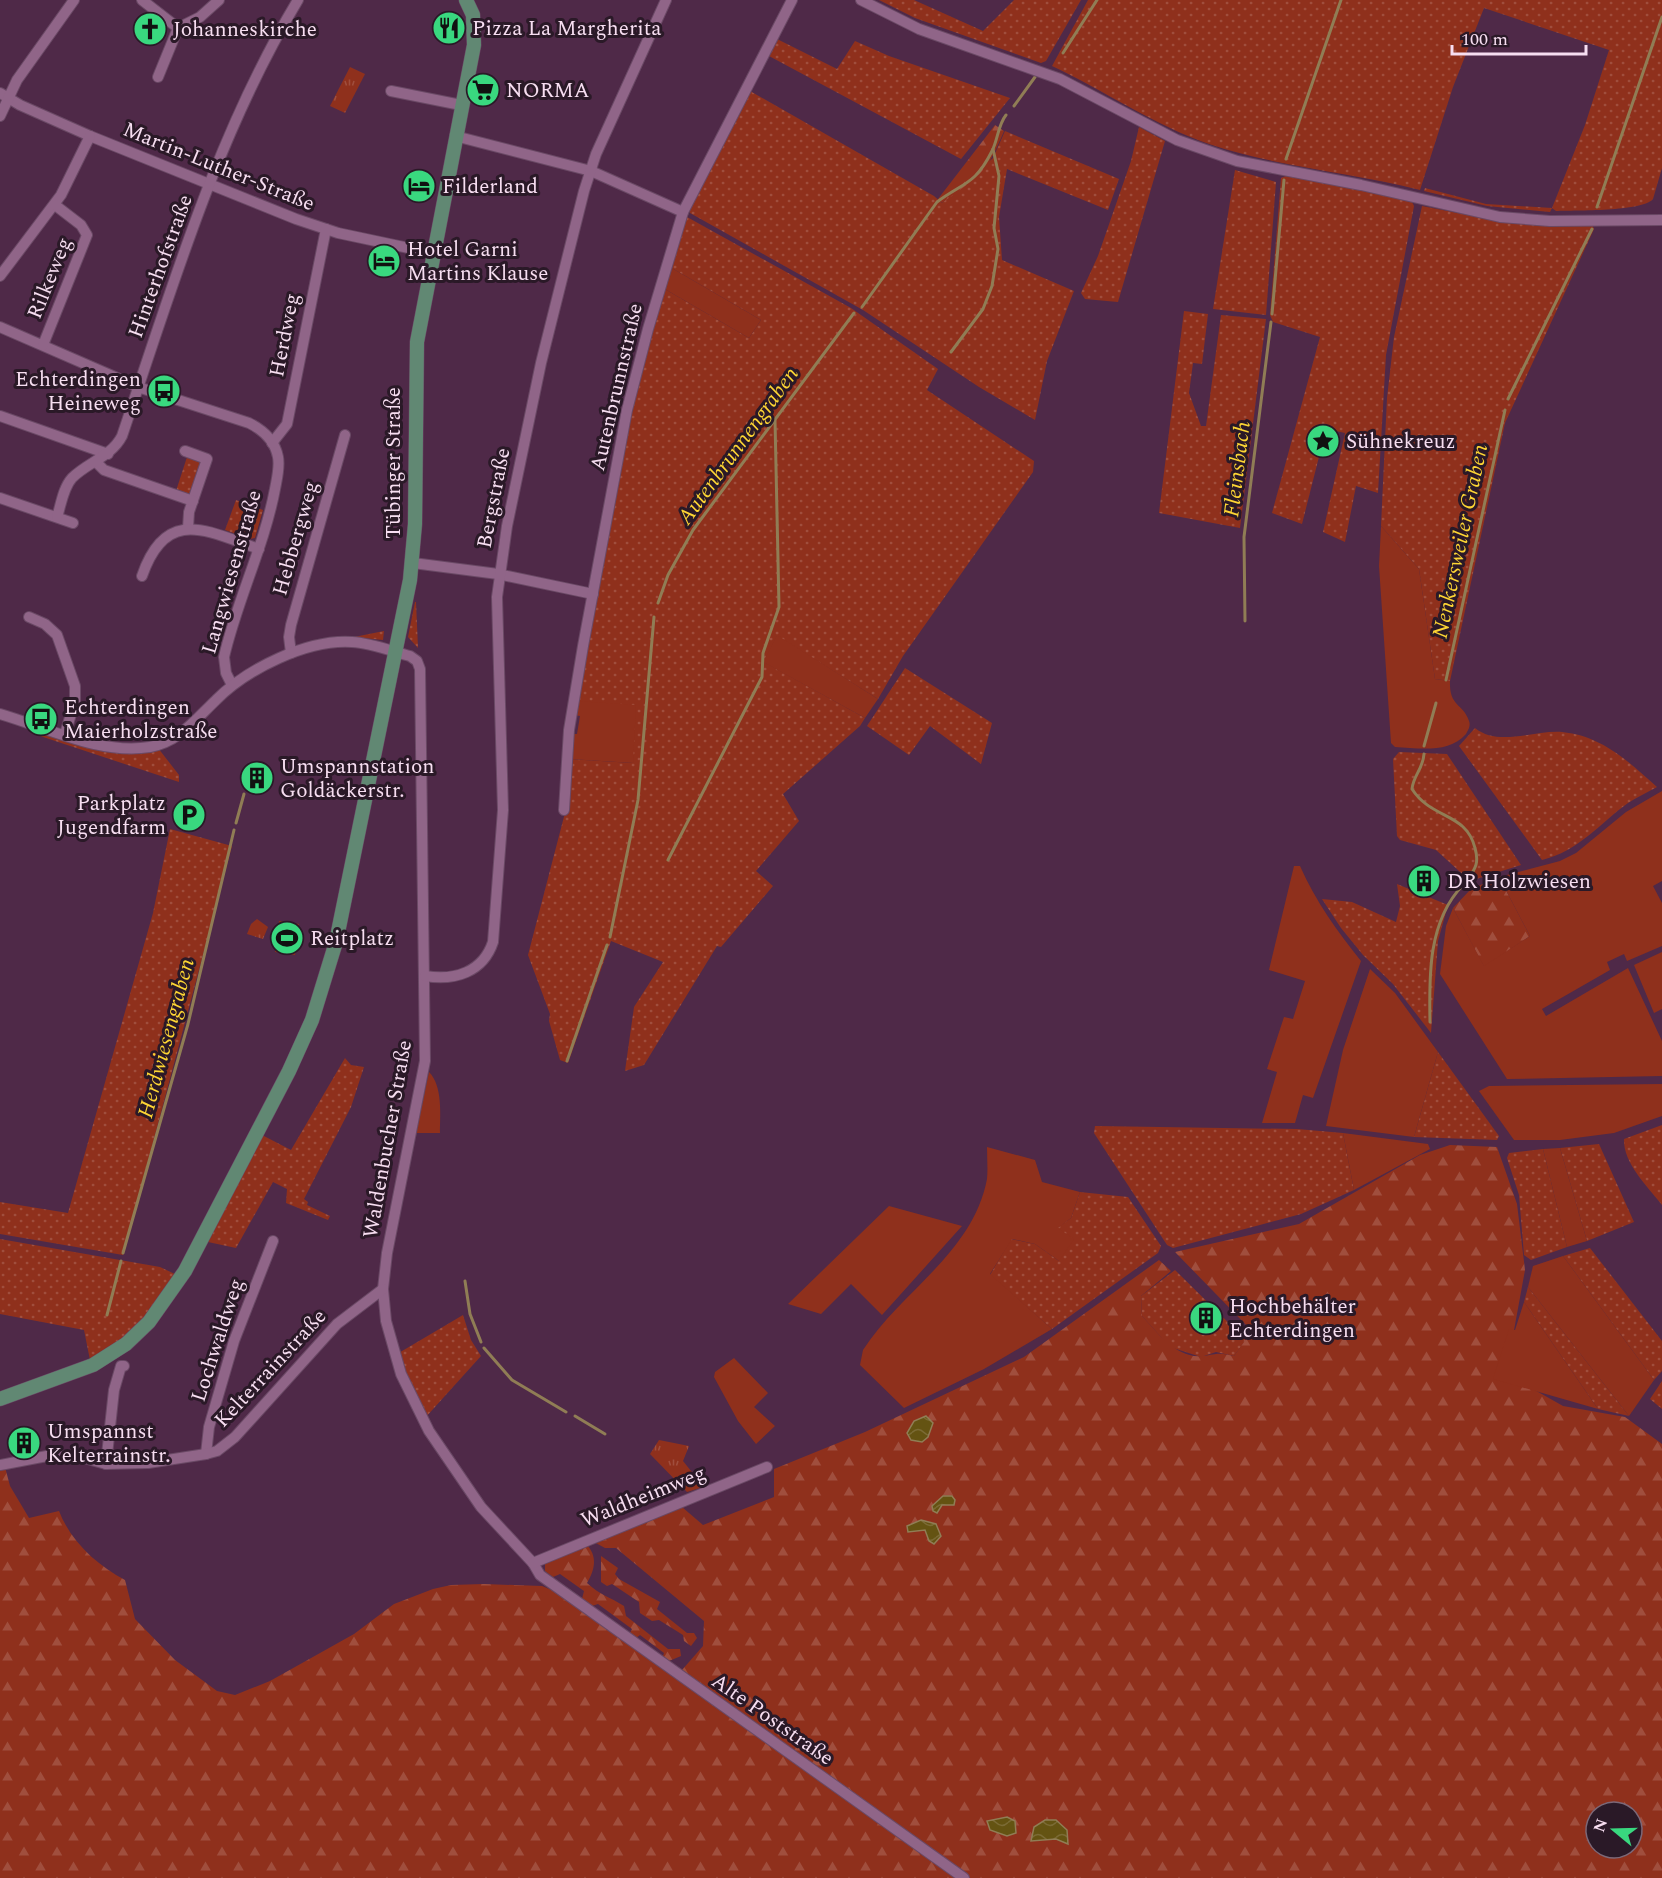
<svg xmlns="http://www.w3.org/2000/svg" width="1662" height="1878" viewBox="0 0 1662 1878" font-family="Spectral,serif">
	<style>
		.grass { fill: url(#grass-dots) }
		.forest { fill: url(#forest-firs); fill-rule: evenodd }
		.park { fill: url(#park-tufts) }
		.garden { fill: #8f301c }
		.water { fill: url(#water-waves); stroke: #907d55; stroke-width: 1.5 }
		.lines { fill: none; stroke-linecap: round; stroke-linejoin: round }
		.stream { stroke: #907d55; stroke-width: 3 }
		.minor-casing { stroke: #6a4965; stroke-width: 12 }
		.major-casing { stroke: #6a4965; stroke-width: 15 }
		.minor { stroke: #906588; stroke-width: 10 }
		.major { stroke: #618873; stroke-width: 14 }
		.labels { text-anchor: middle; stroke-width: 6; stroke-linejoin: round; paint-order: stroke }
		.poi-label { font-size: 21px; fill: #f7def1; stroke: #2a1927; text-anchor: start }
		.street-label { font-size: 21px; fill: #f7def1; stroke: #2a1927 }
		.water-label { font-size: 22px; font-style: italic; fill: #fdd534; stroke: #2a1927 }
	</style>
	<defs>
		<pattern id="grass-dots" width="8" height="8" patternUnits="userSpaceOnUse" patternTransform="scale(1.5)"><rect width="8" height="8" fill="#8f301c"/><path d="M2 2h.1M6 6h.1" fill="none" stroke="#a04e3d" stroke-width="1.8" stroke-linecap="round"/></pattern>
		<pattern id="forest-firs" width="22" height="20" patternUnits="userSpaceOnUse" patternTransform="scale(1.5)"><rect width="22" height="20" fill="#8f301c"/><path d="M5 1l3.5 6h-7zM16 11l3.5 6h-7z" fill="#a04e3d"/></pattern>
		<pattern id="park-tufts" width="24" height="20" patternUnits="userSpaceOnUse" patternTransform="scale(1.5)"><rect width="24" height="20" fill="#8f301c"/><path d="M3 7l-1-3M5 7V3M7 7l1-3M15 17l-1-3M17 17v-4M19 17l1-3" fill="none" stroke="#a04e3d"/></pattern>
		<pattern id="water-waves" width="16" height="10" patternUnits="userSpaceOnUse" patternTransform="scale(1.5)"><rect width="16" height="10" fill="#645312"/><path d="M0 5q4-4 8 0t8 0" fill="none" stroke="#7b6b35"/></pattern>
	</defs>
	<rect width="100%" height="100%" fill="#4f2948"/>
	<g class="grass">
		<path d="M879 0H914L983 31 1014 0H1081L1046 61 1041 63 915 18Z"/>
		<path d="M1088 0H1662V168L1653 199C1642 212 1575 210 1556 211L1552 208 1550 212 1487 206 1424 191 1425 188 1486 204 1552 208 1585 125 1609 50 1484 8 1453 87 1420 190C1350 172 1277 167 1209 144 1154 125 1105 91 1052 66Z"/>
		<path d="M777 39 837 69 855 41 889 56 1010 98 961 159 769 56Z"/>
		<path d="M750 91 934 196 942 203 993 158 1005 131 1119 179 1108 210 1007 169 999 217 1002 260 1074 291 1047 361 1035 420 979 387 863 310 690 213 689 209Z"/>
		<path d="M1139 127 1165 141 1118 302 1085 299 1081 293 1098 256 1131 161Z"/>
		<path d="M1235 170 1276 182 1266 315 1213 309Z"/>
		<path d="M1286 176 1357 188 1412 202 1414 206 1386 355 1378 493 1356 486 1345 542 1323 532 1345 433 1326 429 1302 524 1272 513 1320 337 1273 322 1270 315 1281 178Z"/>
		<path d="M1422 206 1509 223 1592 224 1594 229 1505 423 1450 681 1435 679 1419 569 1381 526 1387 398 1394 337Z"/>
		<path d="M687 217 851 308 938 369 927 390 1034 461 1033 472 903 656 878 699 777 636 764 662 865 718 860 726 783 794 799 821 756 871 773 886 721 947 717 946 644 1065 625 1071 634 1007 663 962 611 941 568 1063 560 1060 549 1021 550 1014 528 955 566 809 569 759 633 763V736L576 701 634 396 663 288 749 338 761 320 670 267Z"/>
		<path d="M1184 311 1208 314 1202 364 1193 363 1189 393 1201 426H1206L1221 315 1266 319 1240 528 1159 513Z"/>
		<path d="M187 457 201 462 189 496 176 491Z"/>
		<path d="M236 500 263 510 255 538 250 539 225 530Z"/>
		<path d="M415 602H416L418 648 408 637Z"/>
		<path d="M384 631 383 640 354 637Z"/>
		<path d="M905 668 992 723 981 764 930 726 909 755 867 726Z"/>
		<path d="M1475 728C1498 747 1534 730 1562 732 1602 736 1628 761 1657 787 1648 792 1637 797 1628 803 1599 824 1579 851 1542 860L1459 746Z"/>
		<path d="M32 730C78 744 110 760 158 748L179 775V782L31 733Z"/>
		<path d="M1399 752 1447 754 1521 865 1470 881 1436 850 1400 840 1397 836 1393 759Z"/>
		<path d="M170 829 232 846 123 1255 0 1234V1202L68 1213 153 913Z"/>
		<path d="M1397 884 1448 905 1438 941 1431 1033 1393 984 1363 955 1341 928 1322 899 1352 902 1396 922 1400 906Z"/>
		<path d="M1438 1052 1499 1136 1497 1140 1414 1137Z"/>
		<path d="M345 1058 351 1065 364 1067 351 1107 304 1199 308 1202 307 1205 330 1216 328 1220 286 1203 287 1189 273 1182 236 1248 208 1242 262 1135 291 1150Z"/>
		<path d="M1662 1125V1205C1648 1187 1623 1163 1624 1139Z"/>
		<path d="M1095 1126 1297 1129 1343 1133 1354 1190 1301 1214 1173 1248 1167 1245 1094 1133Z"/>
		<path d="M1599 1144 1634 1222 1587 1241 1560 1148Z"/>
		<path d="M1543 1149 1567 1247 1531 1260 1524 1255 1519 1195 1507 1158 1509 1153Z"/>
		<path d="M1080 1192 1128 1197 1161 1246 1158 1253 1052 1329 990 1275 1011 1239 1035 1244 1059 1261 1057 1228 1071 1218Z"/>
		<path d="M0 1239 160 1267 177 1275C148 1317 135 1334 90 1360L84 1330 0 1314Z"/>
		<path d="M1590 1248 1662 1341V1371L1654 1380 1563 1256Z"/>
		<path d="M1175 1270 1246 1340 1234 1356 1216 1352 1201 1357 1170 1347 1142 1316 1141 1296Z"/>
		<path d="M1528 1287 1629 1416 1598 1409 1524 1302Z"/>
		<path d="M463 1315 471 1340 481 1356 425 1418 397 1354Z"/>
		<path d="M1662 1381V1409L1650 1399Z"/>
	</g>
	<g class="forest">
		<path d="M995 125 1004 131C986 175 979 176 942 203L938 199Z"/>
		<path d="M1499 877 1530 936 1484 967 1453 908 1471 889Z"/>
		<path d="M1450 1145 1497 1147 1517 1204 1525 1270 1506 1374 1563 1406 1625 1417 1662 1444V1878H0V1468L5 1467 10 1486 29 1518 59 1511C71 1542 97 1565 125 1580L135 1619 175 1660 217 1691 235 1695 270 1681 354 1634 394 1604 433 1589 451 1585 484 1584 542 1586 561 1594 675 1678 703 1646 704 1621 616 1548H605L594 1542 682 1507 703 1525 774 1497V1469L865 1432 1024 1357 1159 1260 1171 1271 1141 1296 1142 1316C1157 1332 1177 1359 1202 1356 1219 1354 1216 1352 1234 1356L1252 1331 1175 1252 1299 1224 1420 1155ZM1596 1812H1632V1848H1596Z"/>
		<path d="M586 1544C598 1556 595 1570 587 1583 600 1595 610 1597 624 1606L626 1616 668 1649H680L681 1656 669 1661 663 1656 664 1653 640 1635 636 1638 630 1633 632 1629 598 1604 592 1606 582 1599 584 1591 560 1574 553 1577 545 1571V1562Z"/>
		<path d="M601 1556 618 1568 615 1574 619 1579 660 1602 657 1609 687 1633H694L697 1638 691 1646 684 1641 683 1635 659 1620 652 1621 640 1613 639 1602 612 1584 607 1586 601 1582Z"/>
	</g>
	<g class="park">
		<path d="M350 67 365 74 345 113 330 106Z"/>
		<path d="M257 919 268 927 263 939 247 934 251 924Z"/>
		<path d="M659 1440 689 1446 683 1461 699 1481 700 1488 687 1492 650 1454Z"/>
	</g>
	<g class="garden">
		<path d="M670 267 761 320 749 338 663 288Z"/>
		<path d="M1381 526 1419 569 1435 679 1450 681C1449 707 1463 703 1469 721 1471 726 1468 730 1466 734 1449 754 1418 748 1395 747L1391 743 1379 566Z"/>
		<path d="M777 635 878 699 865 718 763 662Z"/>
		<path d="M576 701 636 705 633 763 569 759 571 734H577L580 716 574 715Z"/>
		<path d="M1662 791V881L1653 886 1662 903V946L1627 961 1624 954 1607 962 1610 970 1542 1009 1546 1016 1628 968 1662 1041V1076L1507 1079 1440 974 1446 926 1453 908 1484 966 1530 936 1499 877 1560 861 1576 853 1626 812Z"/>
		<path d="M1294 866H1300C1316 902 1337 931 1361 961L1313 1098 1303 1095 1295 1123H1262L1277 1072 1267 1069 1284 1017 1293 1019 1305 981 1269 970Z"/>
		<path d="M279 921 299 924 295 955 275 952Z"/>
		<path d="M1662 952V1009L1654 1013 1634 965Z"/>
		<path d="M1370 969 1395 993 1438 1052 1414 1137 1326 1126 1343 1050Z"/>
		<path d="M429 1072C443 1086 440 1115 440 1133H416Z"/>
		<path d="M1662 1084V1116L1614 1133 1560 1140H1514L1479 1091 1489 1086Z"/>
		<path d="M1343 1133 1428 1144 1430 1149 1354 1190Z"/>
		<path d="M987 1147 1035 1160 1042 1182 1080 1192 1071 1218 1058 1228 1074 1239 1059 1261 1035 1244 1012 1239 990 1274 1052 1329 984 1369 904 1408 860 1365 863 1350C901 1291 973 1253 987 1179 988 1169 987 1158 987 1147Z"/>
		<path d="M1560 1148 1587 1241 1567 1247 1543 1149Z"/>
		<path d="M889 1206 962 1226 882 1315 851 1284 821 1314 788 1304Z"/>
		<path d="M1563 1256 1654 1380 1629 1416 1528 1287 1533 1266Z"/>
		<path d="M1524 1302 1598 1409 1493 1379 1509 1329 1515 1330Z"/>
		<path d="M734 1358 768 1393 754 1407 775 1426 756 1444 738 1421 714 1377 715 1372Z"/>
	</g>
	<g class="water">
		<path d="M926 1416 933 1423 928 1437 922 1442 911 1440 907 1433 914 1421Z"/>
		<path d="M943 1496H952L955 1500 954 1505H942L937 1513 933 1511 932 1506Z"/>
		<path d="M921 1520 936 1524 941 1536 934 1544 929 1541 925 1530 908 1532 907 1526Z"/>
		<path d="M1007 1817 1015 1821 1016 1833 1007 1836 990 1830 987 1821Z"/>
		<path d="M1045 1820H1056L1067 1830 1068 1844 1056 1839 1031 1841 1034 1827Z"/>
	</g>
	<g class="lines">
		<g class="stream">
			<path d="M1063 53 1097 0"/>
			<path d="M1014 106 1035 77"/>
			<path d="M1286 159 1341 0"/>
			<path d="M1597 207 1662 17"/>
			<path d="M862 307 937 202C964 182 975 185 992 151 998 139 998 125 1006 115"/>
			<path d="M1272 314 1284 180"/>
			<path d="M951 352 983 309 992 286 998 249 994 228 999 176 993 149"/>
			<path d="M1508 399 1592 229"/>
			<path d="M658 603 668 575 693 530 854 313"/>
			<path d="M1245 621 1244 537 1271 322"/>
			<path d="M1446 680 1505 410"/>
			<path d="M1424 746 1436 703"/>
			<path d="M1424 754C1423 769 1413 776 1412 789 1432 820 1466 812 1475 848 1479 862 1476 868 1468 879"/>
			<path d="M236 823 244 794"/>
			<path d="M668 860 762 677 763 653 779 607 775 420"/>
			<path d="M610 937 638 800 654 617"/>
			<path d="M1430 1022C1429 976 1428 921 1463 885"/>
			<path d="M567 1061 607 945"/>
			<path d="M123 1253 188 1024 234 830"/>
			<path d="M465 1281 470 1314 481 1342"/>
			<path d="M107 1315 121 1261"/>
			<path d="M484 1348 512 1380 566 1412"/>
			<path d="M575 1416 605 1434"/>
		</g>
		<g class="minor-casing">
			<g id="minor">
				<path d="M142 0 178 28 158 77"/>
				<path d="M861 0 919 29 1060 79 1177 140 1237 161 1361 185 1500 217 1550 221 1662 220"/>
				<path d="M178 28 200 17 219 0"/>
				<path d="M391 91 461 105"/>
				<path d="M0 93 20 105 90 136 296 219 338 233 432 253"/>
				<path d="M0 116 17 80 74 0"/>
				<path d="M455 136 591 171 683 212"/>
				<path d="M0 276 61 195 90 136"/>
				<path d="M0 327 138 387 249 423C263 430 275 441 278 457 280 467 277 478 275 489 264 547 237 600 224 657L226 673 232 685"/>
				<path d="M43 345 87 235 81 225 55 205"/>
				<path d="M0 416 108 454"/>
				<path d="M272 443 287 424 326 229"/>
				<path d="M185 451 207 459 189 512 188 528"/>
				<path d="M96 462 104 470 193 501"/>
				<path d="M0 498 73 523"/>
				<path d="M57 517C61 505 63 488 72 478 88 462 111 457 122 436 172 288 217 134 298 0"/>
				<path d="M413 563 498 574 593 594"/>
				<path d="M142 576C166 506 207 531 259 549"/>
				<path d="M29 617 45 624 57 635 75 686V701L65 734"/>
				<path d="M291 653 289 637 291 625 345 435"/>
				<path d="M0 714C48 728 100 755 150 747 179 742 196 719 216 700 247 669 307 639 352 642 371 643 391 651 410 656L417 661 420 669 425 1061 387 1253 383 1289 386 1321 401 1374 429 1431 481 1507 533 1563 540 1575 964 1878"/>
				<path d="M564 810 569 730 583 646 627 410 648 329 683 212 792 0"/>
				<path d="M425 976C455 981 483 972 493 942L503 810 497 597 507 526 541 363 584 191 596 154 666 0"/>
				<path d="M206 1454 209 1427 234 1341 273 1241"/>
				<path d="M106 1464 114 1390 121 1366H124"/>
				<path d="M0 1465 47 1456H77L106 1464 148 1463 206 1454 217 1451 235 1437 337 1324 383 1289"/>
				<path d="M533 1563 767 1467"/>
			</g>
		</g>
		<g class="major-casing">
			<path id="major" d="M0 1399 93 1365 126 1344 149 1322 185 1271 289 1071 312 1020 336 942 410 580 415 524 417 342 474 45 473 15 466 0"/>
		</g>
		<use href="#minor" class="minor"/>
		<use href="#major" class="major"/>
	</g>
	<defs>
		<g id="restaurant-disc" transform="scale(1.725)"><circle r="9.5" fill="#39d87f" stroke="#2a1927"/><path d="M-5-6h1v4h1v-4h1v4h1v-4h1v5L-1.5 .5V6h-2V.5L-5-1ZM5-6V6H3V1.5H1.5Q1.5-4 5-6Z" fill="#111"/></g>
		<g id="church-disc" transform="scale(1.725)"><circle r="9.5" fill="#39d87f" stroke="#2a1927"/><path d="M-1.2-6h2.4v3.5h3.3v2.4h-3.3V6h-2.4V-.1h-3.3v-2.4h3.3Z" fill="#111"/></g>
		<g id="supermarket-disc" transform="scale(1.725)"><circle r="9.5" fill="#39d87f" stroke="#2a1927"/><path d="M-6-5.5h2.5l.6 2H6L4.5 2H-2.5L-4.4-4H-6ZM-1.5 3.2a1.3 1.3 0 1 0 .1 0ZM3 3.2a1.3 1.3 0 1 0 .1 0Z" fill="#111"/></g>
		<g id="hotel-disc" transform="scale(1.725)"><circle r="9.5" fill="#39d87f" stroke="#2a1927"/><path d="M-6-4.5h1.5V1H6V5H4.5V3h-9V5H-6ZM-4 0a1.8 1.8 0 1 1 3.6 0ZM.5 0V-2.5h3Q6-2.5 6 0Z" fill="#111"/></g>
		<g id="bus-disc" transform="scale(1.725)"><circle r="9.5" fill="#39d87f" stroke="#2a1927"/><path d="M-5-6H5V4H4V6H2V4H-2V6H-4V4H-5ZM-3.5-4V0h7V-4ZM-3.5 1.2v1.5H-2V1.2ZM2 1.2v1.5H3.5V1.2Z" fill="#111"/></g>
		<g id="sight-disc" transform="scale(1.725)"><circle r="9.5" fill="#39d87f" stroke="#2a1927"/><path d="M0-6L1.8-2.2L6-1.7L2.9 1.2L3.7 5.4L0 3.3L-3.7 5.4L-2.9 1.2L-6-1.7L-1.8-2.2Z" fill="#111"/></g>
		<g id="building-disc" transform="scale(1.725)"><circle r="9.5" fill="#39d87f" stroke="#2a1927"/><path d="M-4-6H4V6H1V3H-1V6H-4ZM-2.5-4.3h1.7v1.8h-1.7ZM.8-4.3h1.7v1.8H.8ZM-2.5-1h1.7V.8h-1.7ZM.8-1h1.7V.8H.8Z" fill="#111"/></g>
		<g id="parking-disc" transform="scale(1.725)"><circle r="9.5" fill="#39d87f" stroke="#2a1927"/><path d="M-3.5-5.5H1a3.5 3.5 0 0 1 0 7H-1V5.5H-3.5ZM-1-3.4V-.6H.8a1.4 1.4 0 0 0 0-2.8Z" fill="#111"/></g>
		<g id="stadium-disc" transform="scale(1.725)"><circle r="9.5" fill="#39d87f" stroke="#2a1927"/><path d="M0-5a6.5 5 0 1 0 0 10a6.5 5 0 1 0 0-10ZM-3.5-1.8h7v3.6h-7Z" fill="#111"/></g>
	</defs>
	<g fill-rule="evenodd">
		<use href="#restaurant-disc" x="449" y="28"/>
		<use href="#church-disc" x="150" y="29"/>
		<use href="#supermarket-disc" x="483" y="90"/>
		<use href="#hotel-disc" x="419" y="186"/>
		<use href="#hotel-disc" x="384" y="261"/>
		<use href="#bus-disc" x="164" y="391"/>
		<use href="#sight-disc" x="1323" y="441"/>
		<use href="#bus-disc" x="41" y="719"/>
		<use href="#building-disc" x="257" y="778"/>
		<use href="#parking-disc" x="189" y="815"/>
		<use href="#building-disc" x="1424" y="881"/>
		<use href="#stadium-disc" x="287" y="938"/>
		<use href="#building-disc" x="1206" y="1318"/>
		<use href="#building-disc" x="24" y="1443"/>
	</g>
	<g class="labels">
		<g class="poi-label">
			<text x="472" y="35">Pizza La Margherita</text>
			<text x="173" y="36">Johanneskirche</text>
			<text x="506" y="97">NORMA</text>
			<text x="442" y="193">Filderland</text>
			<text x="407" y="256">Hotel Garni<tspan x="407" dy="24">Martins Klause</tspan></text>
			<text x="141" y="386" text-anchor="end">Echterdingen<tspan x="141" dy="24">Heineweg</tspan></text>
			<text x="1346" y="448">Sühnekreuz</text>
			<text x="64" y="714">Echterdingen<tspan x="64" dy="24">Maierholzstraße</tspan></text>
			<text x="280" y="773">Umspannstation<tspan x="280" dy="24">Goldäckerstr.</tspan></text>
			<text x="166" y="810" text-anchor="end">Parkplatz<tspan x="166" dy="24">Jugendfarm</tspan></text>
			<text x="1447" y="888">DR Holzwiesen</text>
			<text x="310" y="945">Reitplatz</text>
			<text x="1229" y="1313">Hochbehälter<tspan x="1229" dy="24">Echterdingen</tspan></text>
			<text x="47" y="1438">Umspannst<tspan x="47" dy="24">Kelterrainstr.</tspan></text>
		</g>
		<g class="street-label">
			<text transform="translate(219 166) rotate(22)" y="7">Martin-Luther-Straße</text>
			<text transform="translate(160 266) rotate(-70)" y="7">Hinterhofstraße</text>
			<text transform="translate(49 278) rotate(-68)" y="7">Rilkeweg</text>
			<text transform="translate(284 335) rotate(-79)" y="7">Herdweg</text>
			<text transform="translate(616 387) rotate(-77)" y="7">Autenbrunnstraße</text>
			<text transform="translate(393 463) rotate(-90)" y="7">Tübinger Straße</text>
			<text transform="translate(493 498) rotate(-79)" y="7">Bergstraße</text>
			<text transform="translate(295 538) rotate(-74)" y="7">Hebbergweg</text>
			<text transform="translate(231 572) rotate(-74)" y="7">Langwiesenstraße</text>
			<text transform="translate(387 1139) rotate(-80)" y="7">Waldenbucher Straße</text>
			<text transform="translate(217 1340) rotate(-72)" y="7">Lochwaldweg</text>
			<text transform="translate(270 1368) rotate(-47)" y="7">Kelterrainstraße</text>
			<text transform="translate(643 1496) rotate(-22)" y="7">Waldheimweg</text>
			<text transform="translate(773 1719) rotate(35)" y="7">Alte Poststraße</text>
		</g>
		<g class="water-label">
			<text transform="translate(737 445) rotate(-54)" y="8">Autenbrunnengraben</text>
			<text transform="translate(1236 469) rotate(-83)" y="8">Fleinsbach</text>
			<text transform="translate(1459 541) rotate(-78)" y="8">Nenkersweiler Graben</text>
			<text transform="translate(165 1038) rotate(-75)" y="8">Herdwiesengraben</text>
		</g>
	</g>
	<g transform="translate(1614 1830) rotate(289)"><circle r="28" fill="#2a1927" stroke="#7c6878" stroke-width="1.5"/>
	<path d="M0-4.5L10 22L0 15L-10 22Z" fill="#39d87f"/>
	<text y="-9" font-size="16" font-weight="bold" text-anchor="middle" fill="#f7def1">N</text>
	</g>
	<path d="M1452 45v9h134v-9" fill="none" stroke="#f7def1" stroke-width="3"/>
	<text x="1461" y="45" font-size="18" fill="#f7def1" stroke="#2a1927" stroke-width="4.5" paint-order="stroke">100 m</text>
</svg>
